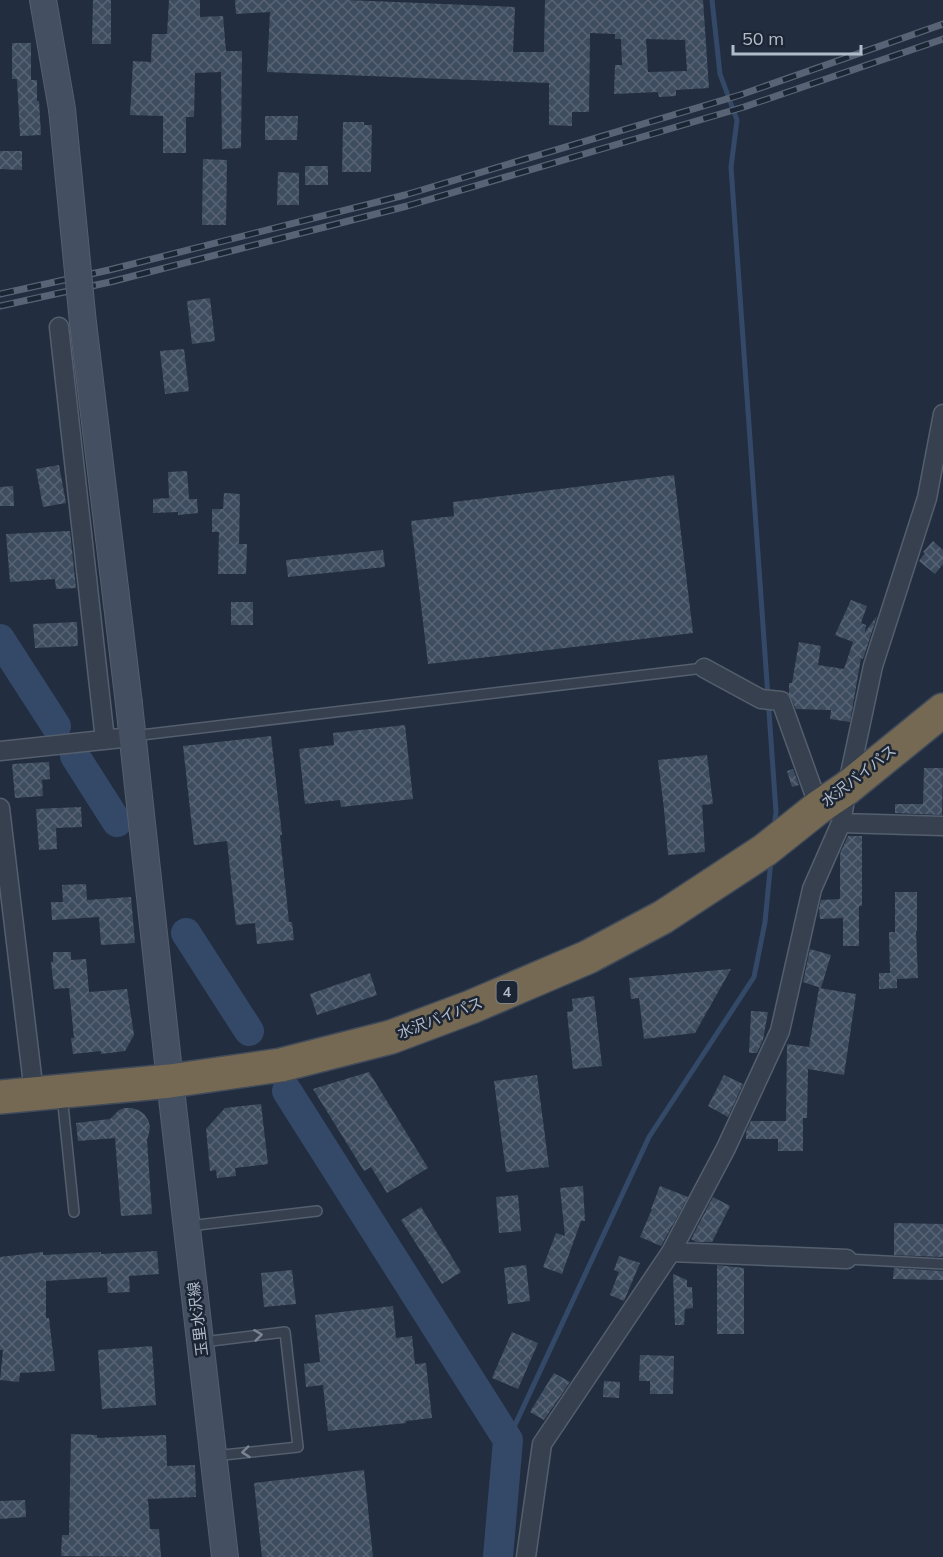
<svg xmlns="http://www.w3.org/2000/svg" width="943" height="1557" font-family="Mulish,'Noto Sans JP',sans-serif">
  <defs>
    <pattern id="building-cross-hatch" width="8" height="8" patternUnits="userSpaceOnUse" patternTransform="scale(1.5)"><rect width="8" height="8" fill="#3e4c5f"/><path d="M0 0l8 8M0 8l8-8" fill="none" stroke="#586475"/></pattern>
  </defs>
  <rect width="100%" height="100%" fill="#222e3f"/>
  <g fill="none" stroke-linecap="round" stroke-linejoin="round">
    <path stroke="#344968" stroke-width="5" d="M712,0L720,74L737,120L731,167L776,812L774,827
      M508,1440L649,1137L754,977L765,922L771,860"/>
    <path stroke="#344968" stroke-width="30" d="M0,639L56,726
      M75,756L117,822
      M186,933L249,1031
      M287,1091L508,1440L498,1557"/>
  </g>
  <path fill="url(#building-cross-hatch)" fill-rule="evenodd" d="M93,0H111V44H92Z
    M169,0H200V17L223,16L226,51H242L241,148L222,149L221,72L195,73L194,117H186V153H163V116L130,115L133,61L151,62L152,34H167Z
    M235,0H347L515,7L513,52H544L545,0H703L709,88L676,90V96L659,97L658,92L614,94L615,65H622L621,39H615V34L590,33L589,112H572V126L549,125V83L267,72L270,12L236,14ZM646,39L685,40L687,71L648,72Z
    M12,43H31V80H37V101H39L41,135L20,136L17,79H12Z
    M265,116H298L297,140H265Z
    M343,122H364V125H372L371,172H342Z
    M0,151H22V170L0,169Z
    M203,159L227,160L226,225H202Z
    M305,166H328V185H305Z
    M278,172L299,173V205H277Z
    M210,298L215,341L192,344L187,301Z
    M184,349L189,391L165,394L160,351Z
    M59,465L66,503L43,507L36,469Z
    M187,471L189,499H197L198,513L178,515V512L153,513V499L169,498L168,472Z
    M674,475L693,633L428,664L411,521L454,516L453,502Z
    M13,486L14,506H0V487Z
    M224,493L240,494L239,544H247L246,574H218L219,532H212V509H223Z
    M70,531L76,588L56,589L55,579L10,582L6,534Z
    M933,541L943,550V564L935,574L919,561L925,553L923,552Z
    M383,550L385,567L288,577L286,560Z
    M851,600L867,606L861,623L866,625L865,632L877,616L863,659L861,658L850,722L830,719L831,710L796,709L789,694V683H792L799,642L821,646L818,665L844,669L853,642L835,635Z
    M231,602H253V625H231Z
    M77,622L78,646L35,648L33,624Z
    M405,725L413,799L341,807L340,800L305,804L299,749L334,745L333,733Z
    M271,736L282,835H280L289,922H292L294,940L257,944L255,923L236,925L227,841L194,845L183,746Z
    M707,755L713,804L702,805L705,852L668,855L664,809L658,760Z
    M49,762L50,779L42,780L43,796L15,798L12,764Z
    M924,768H943L942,815L895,813V804H923Z
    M793,769L799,785L792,787L787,771Z
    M81,807L82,827L56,828L57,849L39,850L36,809Z
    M848,836H862V906H859V946H843V918L820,919L819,908L821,900L840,899V854Z
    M86,884L87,900L131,897L135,943L101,945L99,917L52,920L51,902H63L62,885Z
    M895,892H917V931H916L918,978L897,979V988L879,989V973H890L889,932H895Z
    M810,949L831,955L821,988L803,982Z
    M53,952H71V960L86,959L89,992L127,989L134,1035L125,1051L101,1054V1051L73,1054L71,1038H74L69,988L54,989L51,962H53Z
    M731,969L695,1033L644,1039L639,998L631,999L629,978Z
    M370,973L377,995L317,1015L310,994Z
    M819,988L856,994L844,1075L808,1069L807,1118H803V1151H778V1139H746V1132L751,1121H786L787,1044L809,1047Z
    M594,996L602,1066L573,1069L567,1012L573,1011L572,999Z
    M751,1011L768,1012L763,1040L757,1053H749Z
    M369,1072L428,1168L387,1193L371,1167L364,1171L313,1089Z
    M537,1075L549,1167L506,1172L494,1081Z
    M724,1075L743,1084L728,1117L708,1106Z
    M261,1104L268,1164L235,1168L236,1176L217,1178L216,1170L210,1171L206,1129L225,1108Z
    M125,1108H132L138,1110L144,1114L148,1120L150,1126L149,1133L147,1140L152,1214L121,1216L115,1138L78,1141L76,1123L110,1119L119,1110Z
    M583,1186L585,1221H581L562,1274L543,1267L556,1233L565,1236L560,1188Z
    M660,1186L688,1197L661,1246L640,1237L652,1209H651Z
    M518,1195L521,1231L499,1233L496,1197Z
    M713,1197L730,1206L712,1242H696L691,1239Z
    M421,1207L461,1272L442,1284L401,1220Z
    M894,1223L943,1224V1257L894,1255Z
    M157,1251L159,1274L129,1276L130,1292L108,1293L107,1277L46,1281V1318H49L55,1371L20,1373L19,1382L0,1380L3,1350H0V1257L43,1252V1255L101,1252V1254Z
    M619,1256L640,1263L624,1301L610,1295L619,1272L614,1270Z
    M526,1265L530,1301L508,1304L504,1268Z
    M717,1265L744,1268V1334H717Z
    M894,1268L943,1271V1280L893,1279Z
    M292,1270L296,1304L264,1307L261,1273Z
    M673,1274L687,1280V1287H692L693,1308L685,1309L684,1325H675Z
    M393,1306L396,1338L412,1336L415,1364L426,1363L432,1418L406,1421V1423L328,1431L323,1385L306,1387L304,1364L320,1362L315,1315Z
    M512,1332L538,1343L518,1389L492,1378Z
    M152,1346L156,1405L102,1409L98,1350Z
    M640,1355L674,1356L673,1394H650V1381H639Z
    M554,1373L570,1382L544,1420L530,1412Z
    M604,1381L620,1382L619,1398L603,1397Z
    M71,1434L97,1435V1438L166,1435L167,1466L195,1465L196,1497L148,1499L150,1529H159L161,1557L61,1556L62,1535H69Z
    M364,1470L373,1557H262L254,1483Z
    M25,1500L26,1517L0,1519V1501Z"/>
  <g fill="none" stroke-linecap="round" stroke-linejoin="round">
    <g stroke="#545e6d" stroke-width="12">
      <path id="lane" d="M133,736L704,668
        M62,1095L74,1212
        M189,1226L317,1211
        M847,1259L943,1264
        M203,1342L285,1332L298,1447L214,1456"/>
    </g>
    <g stroke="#545e6d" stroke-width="21">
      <path id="street" d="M59,327L105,740
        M704,668L761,699L781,701L819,807
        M0,751L131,737
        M0,808L34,1093
        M841,823L943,826
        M671,1252L847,1259
        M526,1557L542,1444L671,1252L726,1148L780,1031L812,889L841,823L847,788L873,666L927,498L943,414"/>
    </g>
    <g stroke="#545e6d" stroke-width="28">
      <path id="secondary" d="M43,0L62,109
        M129,704L170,1081L225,1557"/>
    </g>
    <g stroke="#414b5a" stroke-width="36">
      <path id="highway" d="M0,1097L170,1081L281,1065L391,1037L471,1007L588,957L663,917L765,850L819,807L847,788L943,710"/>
    </g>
    <use href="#lane" stroke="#36404f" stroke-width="9"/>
    <use href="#street" stroke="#36404f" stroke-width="18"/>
    <use href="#secondary" stroke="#444f62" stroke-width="26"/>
    <use href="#highway" stroke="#766953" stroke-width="33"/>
    <g stroke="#586476" stroke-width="7">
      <path id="rail" d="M0,294L109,270L405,195L740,95L943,24
        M0,306L110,282L407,206L744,107L943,39"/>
    </g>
    <use href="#rail" stroke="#1b2534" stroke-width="4.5" stroke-dasharray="14" stroke-linecap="butt"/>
    <g stroke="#545e6d" stroke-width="28" stroke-linecap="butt">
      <path id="secondary-bridge" d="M62,109L83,323L129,704"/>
    </g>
    <use href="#secondary-bridge" stroke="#444f62" stroke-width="26"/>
  </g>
  <defs><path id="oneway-chevron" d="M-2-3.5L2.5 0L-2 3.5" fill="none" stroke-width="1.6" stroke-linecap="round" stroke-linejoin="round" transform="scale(1.5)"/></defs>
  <g stroke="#7a8493">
    <use href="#oneway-chevron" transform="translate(258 1335) rotate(-7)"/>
    <use href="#oneway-chevron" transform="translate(246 1452) rotate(174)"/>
  </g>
  <g text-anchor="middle" stroke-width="5" stroke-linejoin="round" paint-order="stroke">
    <rect fill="#1b2534" stroke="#858e9d" stroke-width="1.5" x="496.5" y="981" width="21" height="22" rx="4.5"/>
    <g font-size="14" font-weight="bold" fill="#b2bbca">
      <text x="507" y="997">4</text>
    </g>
    <g font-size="15" fill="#b2bbca" stroke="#1b2534">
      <text transform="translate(859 776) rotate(-38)" y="5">水沢バイパス</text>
      <text transform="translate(440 1018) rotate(-21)" y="5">水沢バイパス</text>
      <text transform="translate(198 1319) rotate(-97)" y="5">玉里水沢線</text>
    </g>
  </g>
  <path d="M733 45v9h128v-9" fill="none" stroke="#b2bbca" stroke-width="3"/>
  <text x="742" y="45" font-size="18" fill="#b2bbca" stroke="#1b2534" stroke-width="4.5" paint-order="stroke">50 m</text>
</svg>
